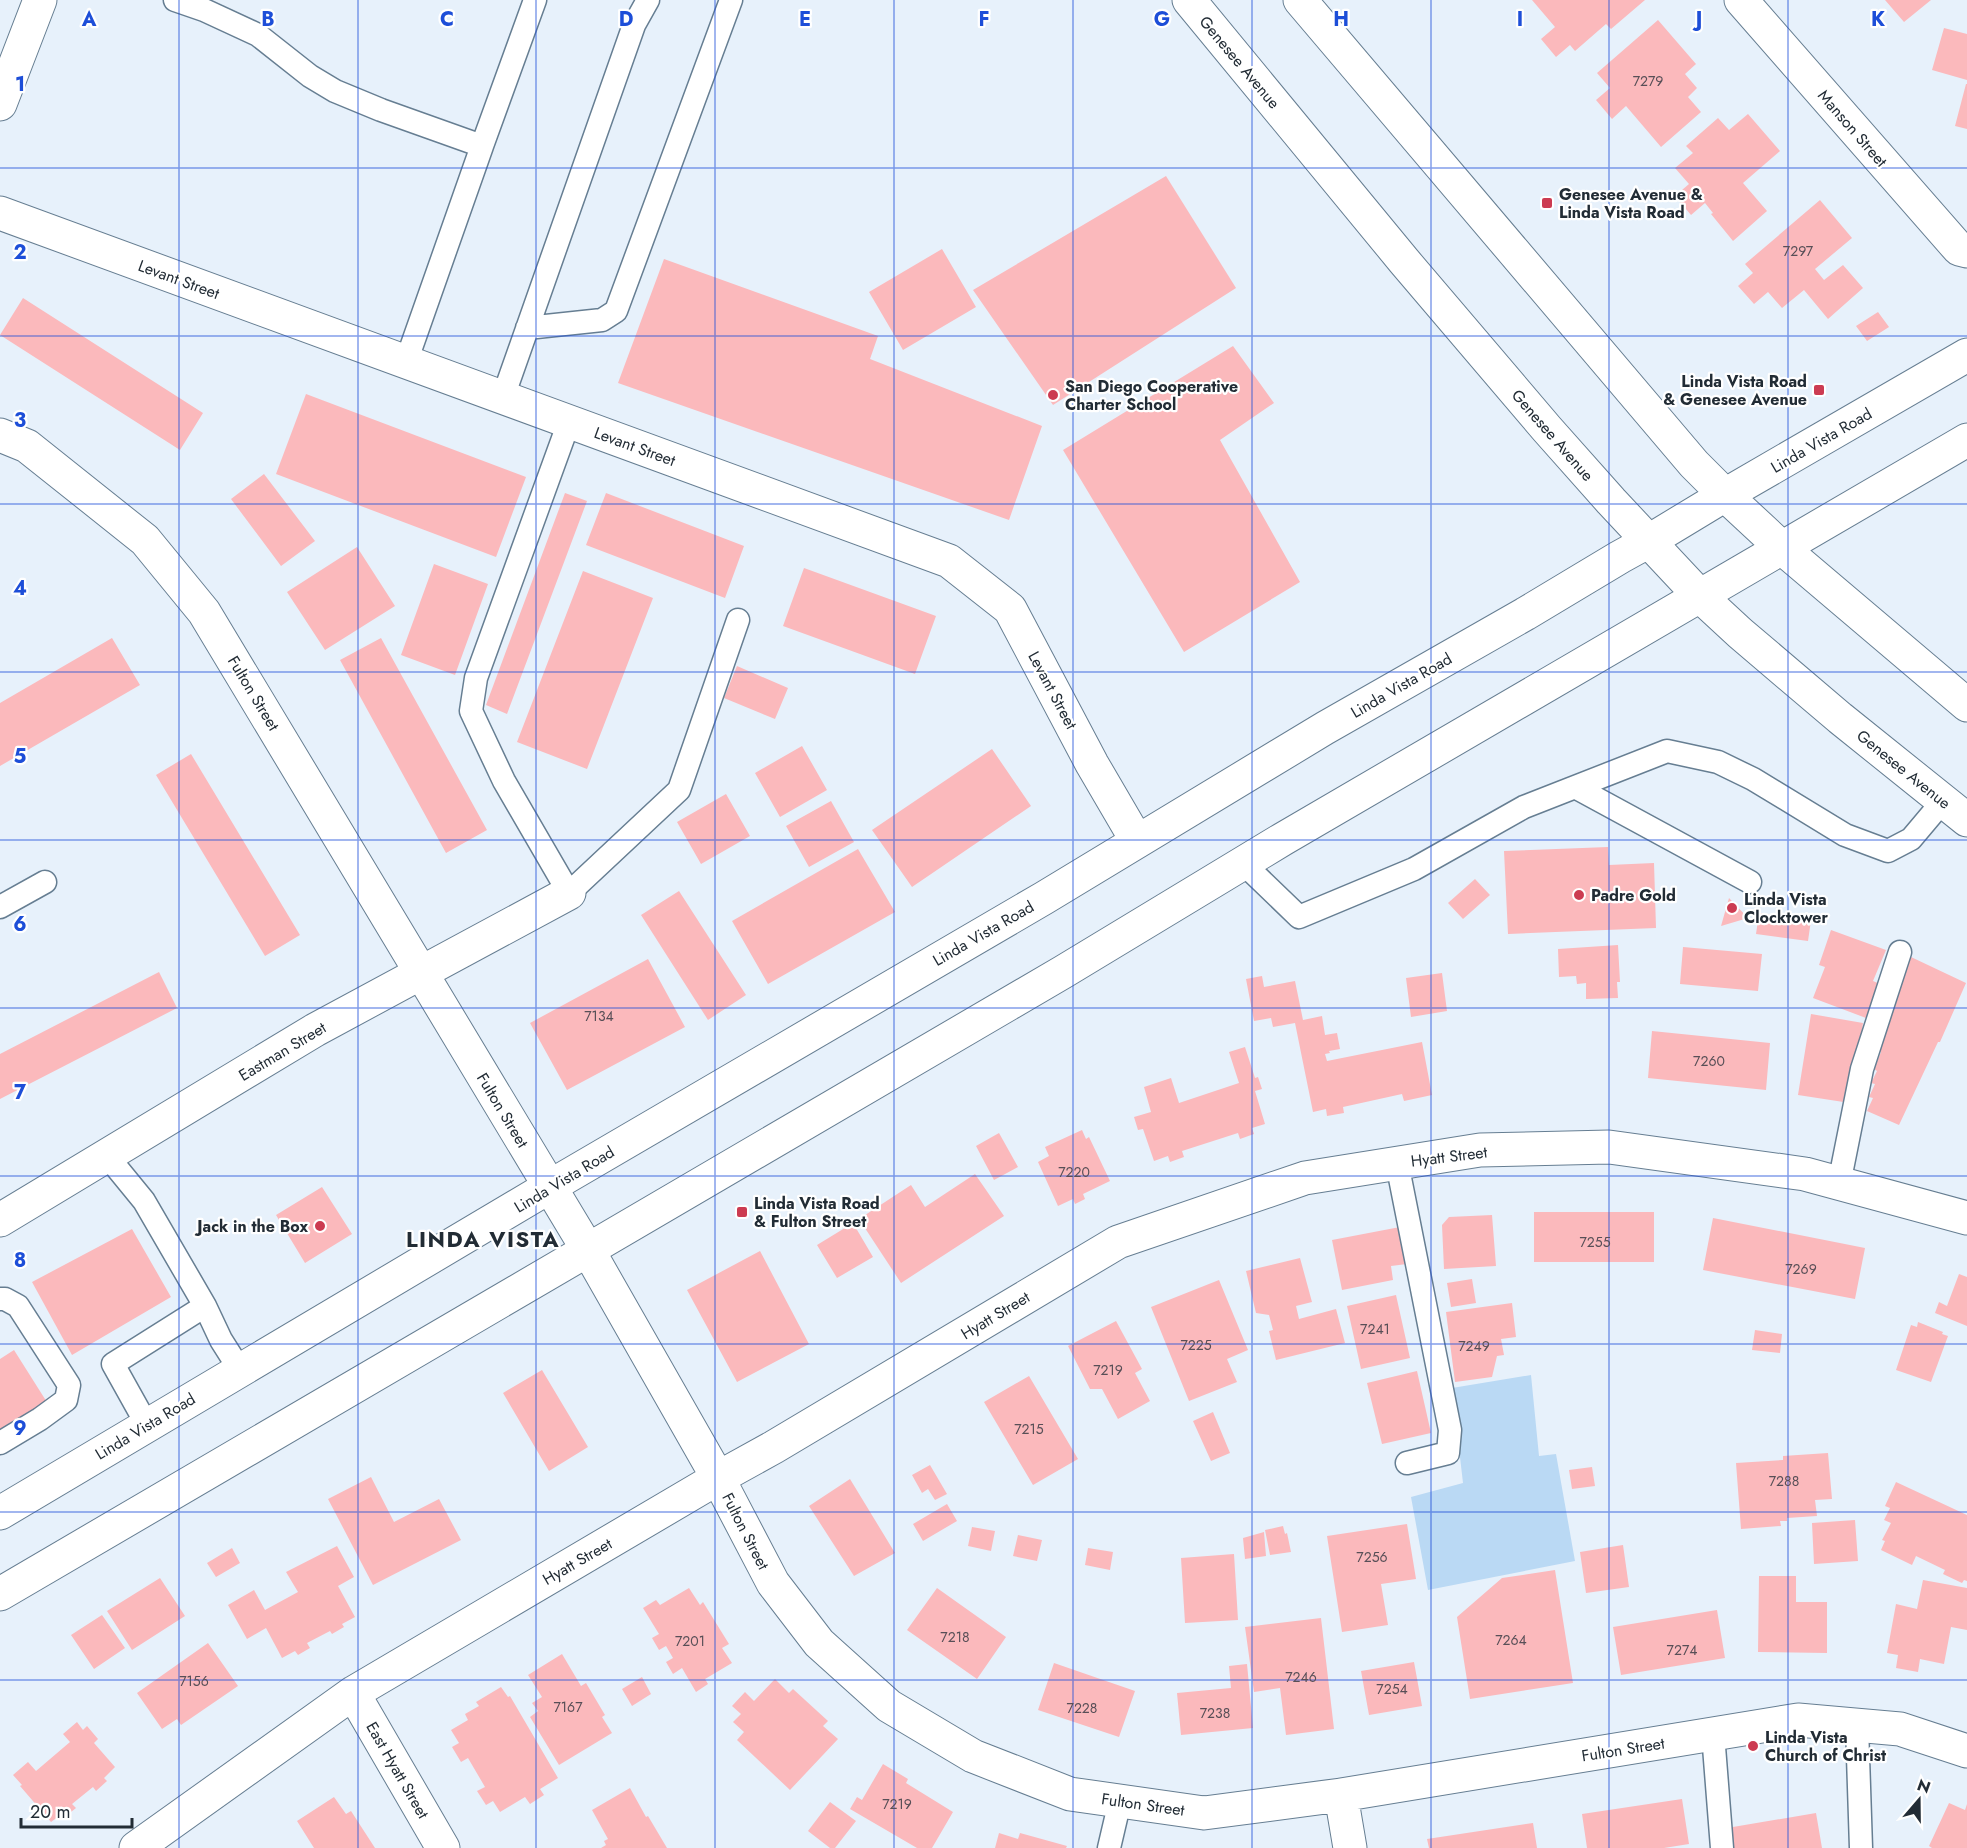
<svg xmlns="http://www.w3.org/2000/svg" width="1967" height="1848" font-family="Jost,sans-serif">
  <rect width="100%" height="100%" fill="#e7f1fb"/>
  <path fill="#bad9f4" d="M1531,1375L1539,1456L1556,1454L1575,1561L1428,1590L1411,1497L1463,1483L1452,1388Z"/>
  <path fill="#fbb9bc" d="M1532,0H1645L1611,29L1606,24L1575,51L1570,45L1556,57L1541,39L1555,27Z
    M1885,0H1931L1904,22Z
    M1658,20L1696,64L1685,74L1697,88L1688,97L1701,112L1661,147L1626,106L1612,119L1596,100L1610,88L1597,73Z
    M1944,28L1967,34V80L1932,70Z
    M1966,84H1967V129L1955,126Z
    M1748,114L1780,151L1743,183L1767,211L1733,241L1711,214L1713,213L1705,203L1691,215L1675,196L1689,184L1675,168L1693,153L1686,146L1718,118L1729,130Z
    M1166,176L1236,288L1053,405L973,290Z
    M1820,200L1852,238L1815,269L1824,280L1843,265L1863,288L1828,319L1804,290L1782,308L1768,292L1754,304L1738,286L1753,273L1745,264Z
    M942,249L976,307L903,350L869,292Z
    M664,259L878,336L870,359L1042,426L1009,520L618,383Z
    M23,298L203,413L180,450L0,335Z
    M1878,312L1889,327L1867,341L1856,326Z
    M1233,346L1274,403L1220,440L1300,582L1184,652L1063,450Z
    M306,394L526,477L496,557L276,474Z
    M264,474L315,541L281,566L231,499Z
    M565,493L587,501L507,714L486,705Z
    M606,493L744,546L725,598L586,545Z
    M357,547L395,606L325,650L287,592Z
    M434,564L488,584L455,675L401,655Z
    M804,568L936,616L915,674L783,626Z
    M583,571L653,598L587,769L517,742Z
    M112,638L140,685L0,766V703Z
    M381,638L487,830L446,853L340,660Z
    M737,666L788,688L775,719L724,698Z
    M802,746L827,790L780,817L755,773Z
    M992,749L1031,806L912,887L872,830Z
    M191,754L300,935L265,956L156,775Z
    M726,794L750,836L701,864L677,822Z
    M831,801L854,842L809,867L786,826Z
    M1608,847L1609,865L1654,863L1656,928L1508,934L1504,851Z
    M858,849L895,912L768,984L732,921Z
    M1475,879L1490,895L1463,919L1448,903Z
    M679,891L746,995L708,1020L641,915Z
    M1729,898L1748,918L1721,926Z
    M1759,913L1811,920L1808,941L1756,934Z
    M1831,930L1886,950L1873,981L1880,984L1866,1018L1813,998L1825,967L1819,965Z
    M1618,945L1620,982H1617L1618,998L1586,999V983L1577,984L1576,976L1559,977L1558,949Z
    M1683,947L1762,954L1758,991L1680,984Z
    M1911,957L1966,983L1940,1042H1938L1899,1125L1867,1111L1873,1098L1869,1097L1875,1084L1871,1083L1877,1071L1874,1069L1881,1052L1870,1047Z
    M648,959L685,1027L567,1090L530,1023Z
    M159,972L177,1008L0,1099V1054Z
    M1442,973L1447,1011L1411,1017L1406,978Z
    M1262,976L1264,987L1295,981L1303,1020L1322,1016L1325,1035L1337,1033L1340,1049L1329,1051L1330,1053L1325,1054L1327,1061L1422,1042L1432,1095L1404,1101L1402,1094L1343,1107L1344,1113L1327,1116L1326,1109L1313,1112L1295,1023L1273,1027L1271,1018L1254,1021L1246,979Z
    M1811,1014L1863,1023L1850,1103L1798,1095Z
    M1652,1031L1770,1043L1766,1090L1648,1078Z
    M1245,1047L1255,1078L1258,1077L1262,1089L1255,1091L1265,1124L1252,1128L1254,1134L1240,1139L1238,1133L1182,1151L1184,1157L1170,1162L1168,1156L1154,1161L1143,1129L1138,1130L1134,1117L1151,1112L1144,1087L1171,1078L1179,1103L1239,1083L1229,1052Z
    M1082,1130L1086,1139L1089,1137L1110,1181L1083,1194L1085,1199L1075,1204L1073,1199L1058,1206L1038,1162L1049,1156L1045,1147Z
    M999,1133L1018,1167L994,1180L976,1146Z
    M975,1174L1004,1216L901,1283L859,1219L911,1185L925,1207Z
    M322,1187L352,1234L305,1263L276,1215Z
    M1534,1212H1654V1262H1534Z
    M1492,1215L1496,1266L1444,1269L1442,1225L1449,1217Z
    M1713,1218L1865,1248L1855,1299L1703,1270Z
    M853,1223L873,1257L837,1278L817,1245Z
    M1400,1227L1407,1264L1391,1266L1393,1280L1342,1290L1332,1240Z
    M132,1229L171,1297L72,1355L32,1282Z
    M760,1251L809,1344L737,1382L687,1290Z
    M1300,1258L1312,1302L1296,1306L1299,1319L1336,1309L1345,1343L1276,1360L1269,1331L1273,1330L1269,1315L1256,1313L1246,1271Z
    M1959,1274L1967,1277V1326L1935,1313L1939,1302L1947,1306Z
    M1472,1279L1476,1303L1451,1307L1447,1283Z
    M1219,1280L1248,1350L1227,1359L1237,1382L1189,1401L1151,1307Z
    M1396,1295L1410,1358L1361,1369L1347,1306Z
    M1512,1303L1516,1337L1501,1339L1504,1355L1497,1356L1492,1377L1455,1382L1446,1312Z
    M1116,1321L1142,1369L1135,1373L1150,1401L1118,1419L1102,1389H1090L1068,1346Z
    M1918,1322L1943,1332L1942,1334L1948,1336L1931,1382L1896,1370L1911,1325L1917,1327Z
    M1755,1330L1782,1334L1780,1353L1752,1350Z
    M14,1350L50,1407L0,1437V1359Z
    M542,1370L588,1447L549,1471L503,1393Z
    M1417,1371L1431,1433L1382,1444L1367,1383Z
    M1029,1376L1078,1459L1033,1485L984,1402Z
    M1213,1412L1230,1453L1211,1461L1193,1421Z
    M1828,1453L1832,1499L1815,1500L1817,1516L1787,1518V1521H1780L1781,1526L1741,1529L1736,1463L1783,1460V1456Z
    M930,1465L947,1494L935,1500L928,1489L922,1493L912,1475Z
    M1592,1467L1595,1486L1572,1489L1569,1470Z
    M371,1477L394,1522L439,1499L461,1540L373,1585L328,1499Z
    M850,1479L895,1553L854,1576L809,1506Z
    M1896,1482L1967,1515V1581L1964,1580L1962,1583L1943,1574L1945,1570L1916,1556L1912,1565L1881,1550L1885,1541L1882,1540L1891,1523L1884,1520L1890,1508L1885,1506Z
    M947,1504L957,1521L923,1541L913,1524Z
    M1855,1520L1858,1561L1814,1564L1812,1523Z
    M1407,1524L1416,1579L1381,1584L1388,1625L1342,1632L1327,1536Z
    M1283,1526L1285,1534L1287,1533L1291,1552L1270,1555L1265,1530Z
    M972,1527L995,1531L991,1551L968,1546Z
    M1264,1532L1266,1556L1245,1559L1243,1538Z
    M1018,1535L1042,1540L1037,1561L1013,1556Z
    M1623,1545L1629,1587L1586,1593L1580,1552Z
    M337,1546L354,1577L338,1586L355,1617L342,1624L344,1627L332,1634L330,1631L307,1643L310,1648L298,1655L295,1651L282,1658L266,1628L247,1639L228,1605L254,1590L265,1610L298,1592L286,1572Z
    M232,1548L240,1563L216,1577L207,1563Z
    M1088,1548L1113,1552L1110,1570L1085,1565Z
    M1234,1554L1238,1620L1185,1623L1181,1558Z
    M1555,1570L1573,1683L1470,1699L1457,1617L1502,1578Z
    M1759,1576H1796V1602H1827V1653L1758,1652Z
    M160,1578L185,1616L132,1650L107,1611Z
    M1923,1580L1967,1588V1630L1951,1627L1944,1664L1920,1659L1918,1672L1896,1668L1898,1655L1887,1653L1896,1604L1917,1609Z
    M689,1588L700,1605L703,1602L729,1644L722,1648L732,1663L705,1679L708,1684L696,1692L682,1668L673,1674L666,1662L673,1658L666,1646L659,1650L652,1638L659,1634L643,1608L656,1600L660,1605Z
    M937,1588L1006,1637L977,1679L907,1630Z
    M1717,1610L1725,1658L1621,1675L1613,1627Z
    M102,1615L125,1648L94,1669L71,1635Z
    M1321,1618L1334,1729L1286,1735L1280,1688L1254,1692L1245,1627Z
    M208,1643L238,1686L181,1725L177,1719L162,1729L137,1693Z
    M562,1654L581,1686L586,1683L605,1715L602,1717L612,1733L559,1765L530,1717L538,1711L532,1703L542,1697L528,1675Z
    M1414,1662L1422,1706L1369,1715L1361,1671Z
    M1054,1663L1135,1691L1119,1737L1038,1710Z
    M1247,1664L1253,1728L1181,1735L1177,1693L1231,1688L1229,1666Z
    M642,1677L651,1694L632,1706L622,1689Z
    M775,1679L789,1693L793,1689L828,1721L823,1726L838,1739L790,1790L737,1740L744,1732L733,1722L741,1714L732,1706L745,1692L754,1701Z
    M501,1687L508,1697L510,1696L558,1778L540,1789L544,1795L530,1804L525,1797L500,1812L493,1801L486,1805L477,1791L485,1787L468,1758L461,1762L452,1747L459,1743L451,1730L468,1720L465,1714L479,1706L476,1702Z
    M77,1722L83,1730L87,1726L98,1739L94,1743L115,1767L104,1778L107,1781L96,1791L93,1787L72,1804L76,1808L66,1816L63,1813L51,1822L20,1786L22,1785L13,1775L28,1762L36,1771L70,1742L63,1734Z
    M883,1764L908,1779L906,1783L953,1812L932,1848H917L850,1809L857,1797L862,1800Z
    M630,1788L646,1817L648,1816L667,1848H601L606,1845L604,1841L608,1839L592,1810Z
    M334,1797L346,1814L351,1811L375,1848H314L297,1821Z
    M1682,1799L1689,1844L1664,1848H1587L1582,1814Z
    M830,1802L856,1821L835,1848H830L808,1831Z
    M1949,1803L1965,1810L1967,1804V1848H1932L1929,1846Z
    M1816,1813L1822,1848H1730L1727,1828Z
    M1533,1823L1537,1848H1429L1427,1839Z
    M999,1833L1018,1839L1020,1833L1067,1846L1066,1848H995Z"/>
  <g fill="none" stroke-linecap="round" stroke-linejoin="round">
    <g stroke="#667e92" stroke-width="25">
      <path id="service" d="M175,0L204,10L258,35L310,76L335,91L381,110L482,146L535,0
        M527,328L602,320L616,311L731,0
        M406,362L482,146
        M503,397L634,25L648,0
        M569,422L476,678L471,711L504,781L569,893L679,790L738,620
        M1575,787L1750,882
        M1243,863L1299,917L1414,869L1524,807L1667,751L1718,762L1753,779L1845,835L1888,851L1911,839L1943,801
        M0,907L45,882
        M108,1157L144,1201L205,1306
        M1397,1163L1450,1430L1448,1453L1407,1463
        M1839,1184L1862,1069L1900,952
        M0,1299H5L18,1306L69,1385L66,1400L40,1419L0,1443
        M147,1425L113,1364L205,1306L221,1340L240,1370
        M1857,1726L1861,1848
        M1713,1734L1722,1848
        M1109,1848L1120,1801"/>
    </g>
    <g stroke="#667e92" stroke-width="35">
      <path id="minor" d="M1741,0L1959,249L1967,251
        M0,104L40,0
        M0,213L949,561L1010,609L1092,764L1137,841
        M0,435L27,446L145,540L204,612L588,1250L718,1478L773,1583L819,1643L889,1706L973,1756L1070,1794L1204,1813L1341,1795L1798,1720L1900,1729L1967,1751
        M0,1220L315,1030L569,893
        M353,1693L443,1848
        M1341,1795L1350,1848
        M136,1848L353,1693L718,1478L774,1447L1118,1242L1305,1178L1480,1150L1609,1147L1805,1174L1967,1218"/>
    </g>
    <g stroke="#667e92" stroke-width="35">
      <path id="primary" d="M1189,0L1404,261L1547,429L1611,501L1700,596L1740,633L1840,718L1967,820
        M1300,0L1694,464L1725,495L1782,548L1967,705
        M0,1513L549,1187L1044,898L1325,728L1525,614L1620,557L1649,541L1725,495L1967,355
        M0,1594L1063,972L1283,839L1967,440"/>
    </g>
    <use href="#service" stroke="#fff" stroke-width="22"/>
    <use href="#minor" stroke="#fff" stroke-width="33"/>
    <use href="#primary" stroke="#fff" stroke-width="33"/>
  </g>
  <path fill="none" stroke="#1d4ed8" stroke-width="1.5" stroke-opacity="0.55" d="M179,0V1848M358,0V1848M536,0V1848M715,0V1848M894,0V1848M1073,0V1848M1252,0V1848M1431,0V1848M1609,0V1848M1788,0V1848M0,168H1967M0,336H1967M0,504H1967M0,672H1967M0,840H1967M0,1008H1967M0,1176H1967M0,1344H1967M0,1512H1967M0,1680H1967"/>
  <g fill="#cc3b51" stroke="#fff" stroke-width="2">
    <rect x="1541" y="197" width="12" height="12" rx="3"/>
    <rect x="1813" y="384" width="12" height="12" rx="3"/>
    <circle cx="1053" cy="395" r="6"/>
    <circle cx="1579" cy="895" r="6"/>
    <circle cx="1732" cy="908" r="6"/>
    <rect x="736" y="1206" width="12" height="12" rx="3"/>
    <circle cx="320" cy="1226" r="6"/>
    <circle cx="1753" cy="1746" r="6"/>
  </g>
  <g text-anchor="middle" stroke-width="4.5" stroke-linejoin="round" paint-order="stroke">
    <g font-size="14" fill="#584f57">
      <text x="1648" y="86">7279</text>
      <text x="1798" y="256">7297</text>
      <text x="599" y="1021">7134</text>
      <text x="1709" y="1066">7260</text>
      <text x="1074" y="1177">7220</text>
      <text x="1595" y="1247">7255</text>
      <text x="1801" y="1274">7269</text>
      <text x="1375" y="1334">7241</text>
      <text x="1196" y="1350">7225</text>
      <text x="1474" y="1351">7249</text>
      <text x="1108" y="1375">7219</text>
      <text x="1029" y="1434">7215</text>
      <text x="1784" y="1486">7288</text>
      <text x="1372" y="1562">7256</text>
      <text x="955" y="1642">7218</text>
      <text x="1511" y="1645">7264</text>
      <text x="690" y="1646">7201</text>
      <text x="1682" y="1655">7274</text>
      <text x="1301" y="1682">7246</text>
      <text x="194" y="1686">7156</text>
      <text x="1392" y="1694">7254</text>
      <text x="568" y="1712">7167</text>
      <text x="1082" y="1713">7228</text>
      <text x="1215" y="1718">7238</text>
      <text x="897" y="1809">7219</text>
    </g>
    <g font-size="16" fill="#222c35" stroke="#fff">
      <text transform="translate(1240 62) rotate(50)" y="6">Genesee Avenue</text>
      <text transform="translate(1853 128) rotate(49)" y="6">Manson Street</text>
      <text transform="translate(179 279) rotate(20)" y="6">Levant Street</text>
      <text transform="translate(1553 435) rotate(49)" y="6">Genesee Avenue</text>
      <text transform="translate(1821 440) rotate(-30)" y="6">Linda Vista Road</text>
      <text transform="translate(635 446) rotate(20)" y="6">Levant Street</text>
      <text transform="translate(1401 685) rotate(-30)" y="6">Linda Vista Road</text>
      <text transform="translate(1053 690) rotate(62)" y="6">Levant Street</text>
      <text transform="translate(254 693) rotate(59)" y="6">Fulton Street</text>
      <text transform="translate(1904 769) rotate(39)" y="6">Genesee Avenue</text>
      <text transform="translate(983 933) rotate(-30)" y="6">Linda Vista Road</text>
      <text transform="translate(282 1051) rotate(-31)" y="6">Eastman Street</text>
      <text transform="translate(503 1110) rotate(59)" y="6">Fulton Street</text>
      <text transform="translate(1449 1156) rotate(-7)" y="6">Hyatt Street</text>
      <text transform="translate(564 1179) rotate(-31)" y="6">Linda Vista Road</text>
      <text transform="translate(995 1315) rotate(-31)" y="6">Hyatt Street</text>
      <text transform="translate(145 1426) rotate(-31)" y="6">Linda Vista Road</text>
      <text transform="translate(746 1531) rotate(63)" y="6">Fulton Street</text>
      <text transform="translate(577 1561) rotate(-30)" y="6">Hyatt Street</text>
      <text transform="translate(1623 1749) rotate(-9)" y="6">Fulton Street</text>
      <text transform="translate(398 1770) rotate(60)" y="6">East Hyatt Street</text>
      <text transform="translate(1143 1804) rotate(8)" y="6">Fulton Street</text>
    </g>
    <g font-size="16" font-weight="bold" fill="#222c35" stroke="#fff" text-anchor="start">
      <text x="1559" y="200">Genesee Avenue &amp;<tspan x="1559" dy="18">Linda Vista Road</tspan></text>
      <text x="1807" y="387" text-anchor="end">Linda Vista Road<tspan x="1807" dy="18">&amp; Genesee Avenue</tspan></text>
      <text x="1065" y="392">San Diego Cooperative<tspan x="1065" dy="18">Charter School</tspan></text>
      <text x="1591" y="901">Padre Gold</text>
      <text x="1744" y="905">Linda Vista<tspan x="1744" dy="18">Clocktower</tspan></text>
      <text x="754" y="1209">Linda Vista Road<tspan x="754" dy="18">&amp; Fulton Street</tspan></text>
      <text x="308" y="1232" text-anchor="end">Jack in the Box</text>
      <text x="1765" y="1743">Linda Vista<tspan x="1765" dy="18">Church of Christ</tspan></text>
    </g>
    <g font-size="22" font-weight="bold" letter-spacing="1.5" fill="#222c35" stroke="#fff">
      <text x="483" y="1247">LINDA VISTA</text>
    </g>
  </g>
  <g font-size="20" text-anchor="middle" font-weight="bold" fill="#1d4ed8" stroke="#fff" stroke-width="4.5" stroke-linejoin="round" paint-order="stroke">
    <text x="89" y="26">A</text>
    <text x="268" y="26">B</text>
    <text x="447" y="26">C</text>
    <text x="626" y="26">D</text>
    <text x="805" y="26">E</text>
    <text x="984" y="26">F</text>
    <text x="1162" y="26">G</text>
    <text x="1341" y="26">H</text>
    <text x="1520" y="26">I</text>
    <text x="1699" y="26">J</text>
    <text x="1878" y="26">K</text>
    <text x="20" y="91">1</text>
    <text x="20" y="259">2</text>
    <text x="20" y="427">3</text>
    <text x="20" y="595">4</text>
    <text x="20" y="763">5</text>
    <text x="20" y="931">6</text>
    <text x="20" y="1099">7</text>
    <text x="20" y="1267">8</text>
    <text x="20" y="1435">9</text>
  </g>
  <g transform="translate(1919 1800) rotate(20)" stroke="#ffffff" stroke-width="4.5" paint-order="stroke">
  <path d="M0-4.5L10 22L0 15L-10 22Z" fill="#222c35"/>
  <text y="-9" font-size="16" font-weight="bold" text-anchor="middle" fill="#222c35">N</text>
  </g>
  <path d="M21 1818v9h111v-9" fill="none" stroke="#222c35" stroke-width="3"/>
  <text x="30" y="1818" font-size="18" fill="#222c35" stroke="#ffffff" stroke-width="4.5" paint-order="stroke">20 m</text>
</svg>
